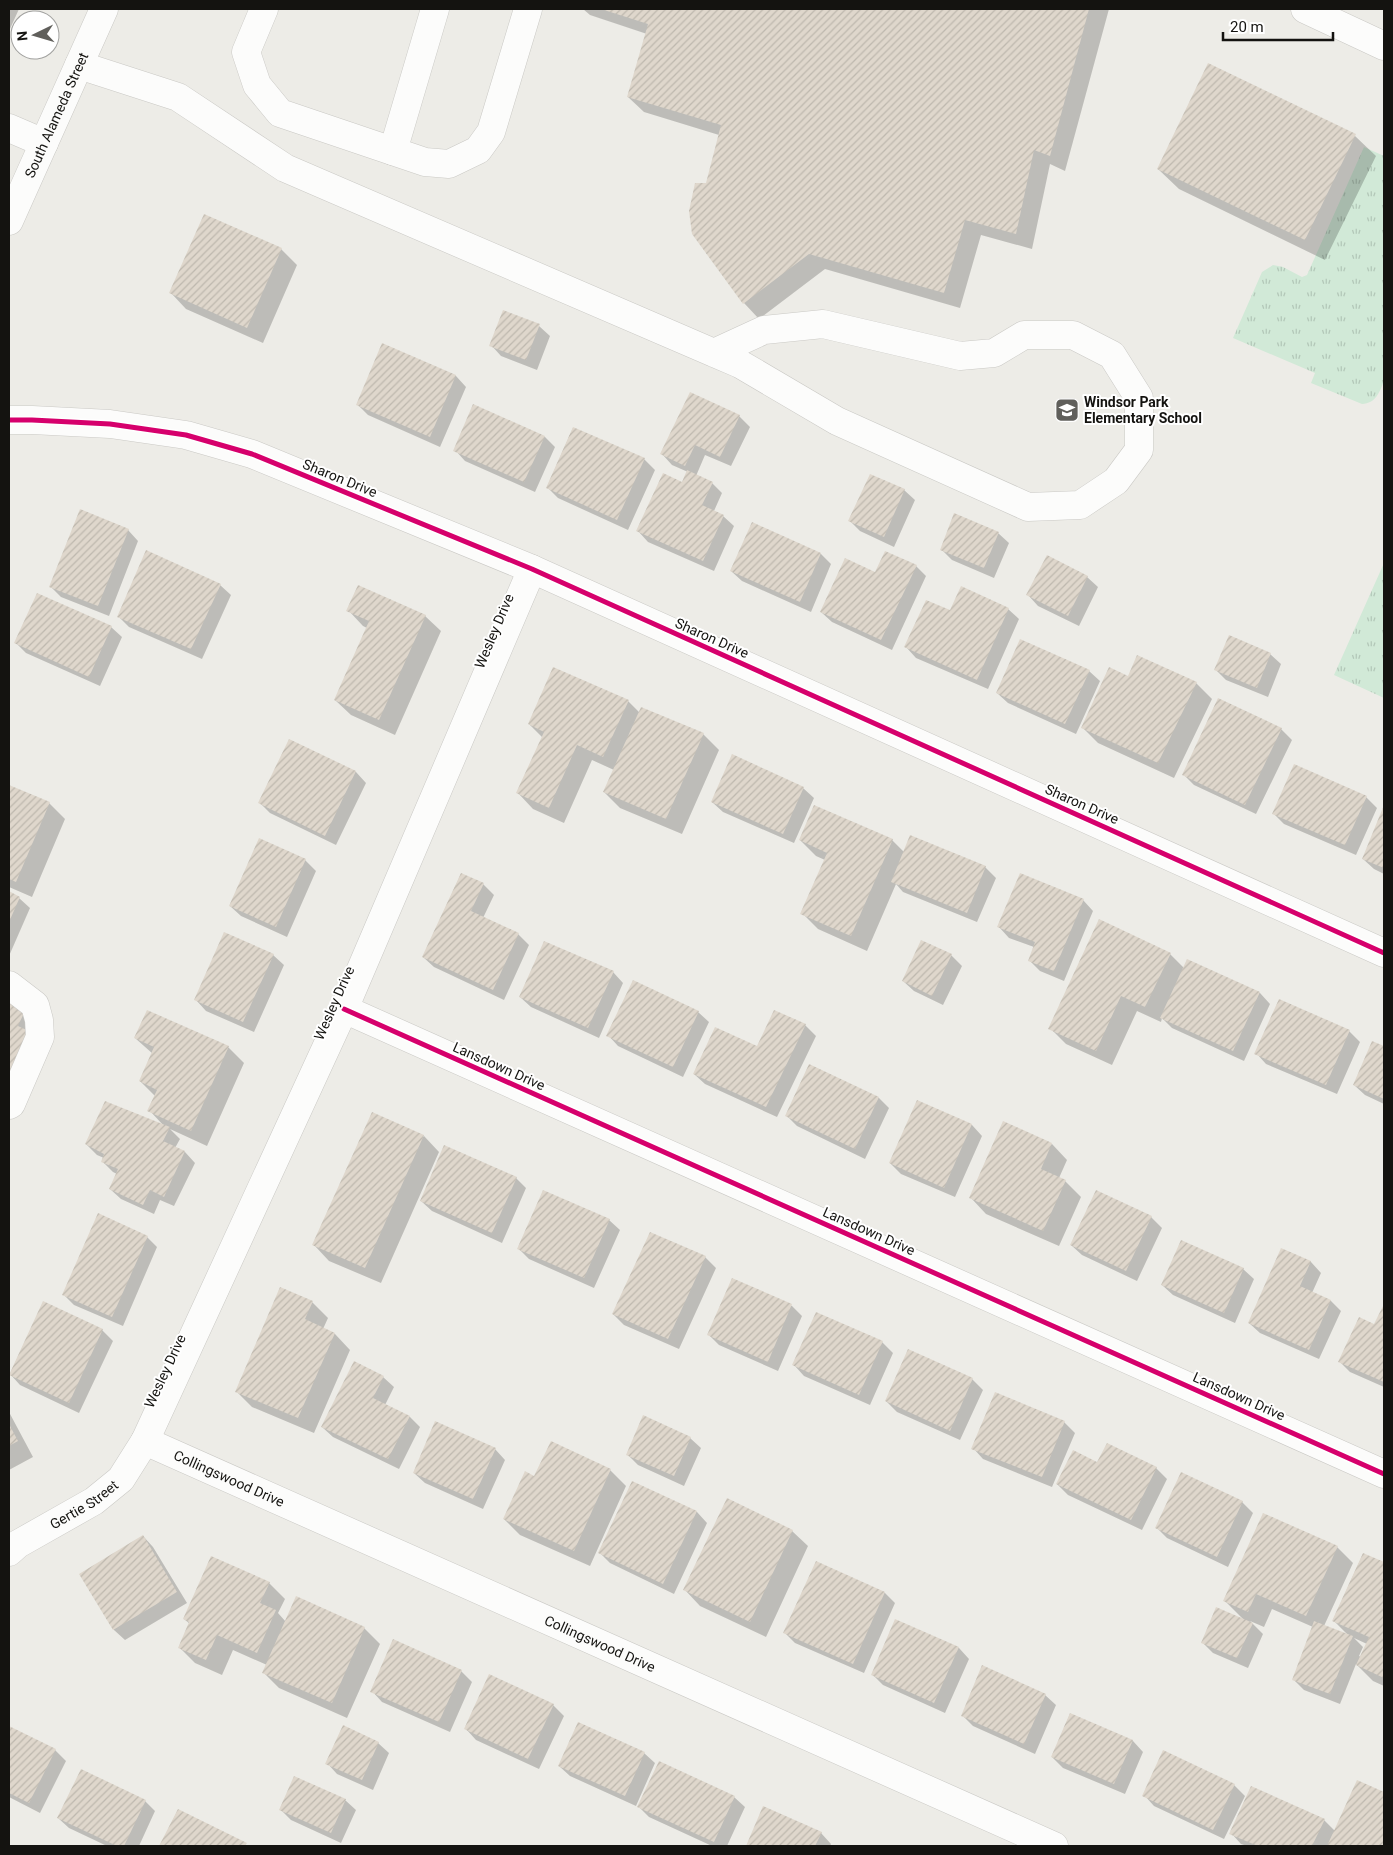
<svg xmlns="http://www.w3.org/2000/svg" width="1393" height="1855" font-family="Roboto,sans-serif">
  <defs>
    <pattern id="park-tufts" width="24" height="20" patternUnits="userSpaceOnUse" patternTransform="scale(1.25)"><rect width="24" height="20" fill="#d1e9d7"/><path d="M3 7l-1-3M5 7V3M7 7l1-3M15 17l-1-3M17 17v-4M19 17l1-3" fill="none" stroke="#b3c7b8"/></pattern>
    <pattern id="building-hatch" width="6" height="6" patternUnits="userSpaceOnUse" patternTransform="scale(1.25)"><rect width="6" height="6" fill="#dfd7cc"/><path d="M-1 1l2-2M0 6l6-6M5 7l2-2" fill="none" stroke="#beb8ae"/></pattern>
  </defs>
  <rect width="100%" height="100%" fill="#edece7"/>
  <path fill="url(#park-tufts)" d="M1364,147L1384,156V381C1379,393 1376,403 1362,404L1311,383L1315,373L1233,338L1262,272L1273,265L1283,267L1302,277L1307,275Z
    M1384,563V698L1334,675Z"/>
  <path fill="#0003" fill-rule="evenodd" d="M9,9H19L9,31Z
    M583,9H1109L1065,171L1050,164L1032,249L981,235L960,308L825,269L759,319L744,303L707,184L719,135L644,112L628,97L647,34L590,15Z
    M1355,136L1376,156L1325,260L1179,189L1158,169Z
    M281,249L297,265L263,343L186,309L171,293Z
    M539,326L550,336L537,370L501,356L491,345Z
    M383,345L456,376L466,387L440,447L368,415L357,404Z
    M739,416L750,427L731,466L705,455L696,476L712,483L722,493L714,511L723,516L734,526L714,571L648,542L638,531L683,483L688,472L672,465L662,454Z
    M573,428L644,459L655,470L628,530L558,498L547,487Z
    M545,437L555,447L535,492L465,461L455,450Z
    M904,490L915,500L894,547L860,531L850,521Z
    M752,524L821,554L831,564L811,612L742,581L731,571Z
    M128,530L138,541L109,616L61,597L51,587Z
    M998,533L1009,543L994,578L952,560L941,549Z
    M916,566L926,576L892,650L832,622L821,612L875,574Z
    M1087,577L1098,587L1079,626L1038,606L1028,595Z
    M220,585L231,595L202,659L129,627L118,616Z
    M1008,609L1019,619L988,689L916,658L906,647L951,612Z
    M348,610L425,616L441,631L395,735L351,715L335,700L367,628L363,626Z
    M111,627L122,637L100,686L26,653L16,643Z
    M1270,654L1281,664L1268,697L1226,680L1216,670Z
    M1089,671L1100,681L1076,734L1008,703L997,693Z
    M1129,677L1196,683L1212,699L1174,778L1098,743L1082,727Z
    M628,701L639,712L703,734L719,750L682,834L620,808L604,792L614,770L592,760L564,823L533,809L518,793L543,738L529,724Z
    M1281,729L1292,740L1256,814L1194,785L1184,775Z
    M290,740L356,772L366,783L336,845L270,813L260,803Z
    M9,787L49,803L65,819L32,897L9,887Z
    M803,788L814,798L794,843L723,812L712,802Z
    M1366,797L1377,808L1356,855L1284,824L1274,814Z
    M1384,808V874L1374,869L1363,859Z
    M800,840H892L905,853L985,867L996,878L977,922L903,892L896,884L867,951L818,929L802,913L825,860L816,856Z
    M305,860L316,871L287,937L241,916L230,906Z
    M461,874L483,884L494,895L483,918L518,934L529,945L504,1000L434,967L423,957Z
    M9,893L19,898L30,908L9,956Z
    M1083,900L1093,911L1064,981L1040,971L1029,960L1034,947L1009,938L999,927Z
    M1170,954L1184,968L1187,960L1260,993L1270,1004L1244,1061L1172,1028L1162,1018L1161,1022L1137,1011L1112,1065L1066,1044L1050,1028Z
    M273,955L284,965L254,1032L206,1011L196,1000Z
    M951,955L962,966L943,1005L914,991L903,981Z
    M613,972L623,983L599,1038L531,1007L520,997Z
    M9,995L44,1019L9,1099Z
    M698,1012L709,1022L683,1077L618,1046L608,1035Z
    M805,1025L816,1036L777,1117L705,1084L694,1074L758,1048Z
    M1349,1031L1360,1042L1337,1094L1266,1064L1256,1053Z
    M135,1038L228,1047L244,1063L207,1146L170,1129L180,1139L175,1148L185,1152L195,1163L174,1206L160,1200L154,1214L121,1199L110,1189L117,1174L113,1172L102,1161L104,1158L97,1155L86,1144L164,1126L149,1110L155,1096L140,1081L153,1054Z
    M1373,1043L1384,1048V1104L1365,1095L1354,1085Z
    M810,1065L879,1098L889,1108L865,1159L797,1126L787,1116Z
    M918,1102L972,1125L982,1136L955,1197L901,1174L890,1163Z
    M424,1136L439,1152L381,1283L329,1261L314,1245Z
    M1052,1144L1067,1160L1059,1178L1065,1181L1081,1197L1059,1246L986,1214L971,1198Z
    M516,1178L526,1188L502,1243L432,1211L421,1201Z
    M1097,1192L1151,1217L1162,1228L1137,1281L1082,1255L1071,1245Z
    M609,1220L620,1230L594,1288L529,1259L519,1249Z
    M147,1237L157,1247L123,1326L74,1305L64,1295Z
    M1282,1249L1311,1262L1321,1273L1312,1293L1331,1301L1341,1311L1319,1359L1260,1333L1249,1323Z
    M705,1257L716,1268L679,1349L624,1325L613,1314Z
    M1243,1269L1254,1279L1235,1323L1173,1295L1162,1285Z
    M733,1279L792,1306L802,1316L778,1371L719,1345L709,1335Z
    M312,1302L328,1318L323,1329L335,1334L350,1350L314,1433L252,1407L237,1392Z
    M43,1303L102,1330L113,1341L79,1413L20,1385L10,1374Z
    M1384,1307V1387L1350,1372L1339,1361L1375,1325Z
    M882,1342L893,1353L870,1405L804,1376L794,1365Z
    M908,1351L972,1379L983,1390L960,1440L897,1412L886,1401Z
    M383,1377L394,1387L385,1405L410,1417L420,1427L399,1469L333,1437L322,1427Z
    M9,1412L33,1457L9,1470Z
    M1064,1422L1075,1433L1052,1487L983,1459L973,1448Z
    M690,1438L701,1448L684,1486L638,1465L627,1454Z
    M1107,1445L1156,1468L1167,1479L1142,1530L1068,1495L1057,1484L1098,1463Z
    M495,1449L505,1460L483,1509L425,1483L414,1473Z
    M610,1470L626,1486L590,1566L520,1535L504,1519Z
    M633,1483L697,1512L707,1523L674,1594L610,1563L600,1553Z
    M1242,1502L1253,1513L1228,1567L1167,1538L1157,1528Z
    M792,1531L808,1546L766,1637L700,1606L685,1590Z
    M143,1536L153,1547L187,1603L125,1640L114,1630L80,1574Z
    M1337,1547L1353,1563L1324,1626L1348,1635L1333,1620L1363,1554L1384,1564V1686L1373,1681L1356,1664L1340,1704L1304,1690L1293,1679L1313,1627L1272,1609L1264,1627L1250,1621L1263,1634L1248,1668L1213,1653L1202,1642L1244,1620L1225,1601ZM1354,1638L1367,1644L1361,1657L1359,1656L1363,1647Z
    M816,1563L885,1593L895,1603L864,1673L795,1643L785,1633Z
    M269,1583L285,1599L278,1613L286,1622L364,1628L380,1644L347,1718L279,1688L264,1673L267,1665L233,1650L222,1675L195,1663L179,1647L190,1624L184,1619Z
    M896,1621L959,1648L969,1659L945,1713L883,1685L872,1674Z
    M461,1671L472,1682L450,1732L382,1702L372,1691Z
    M1045,1695L1056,1705L1035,1754L973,1726L962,1715Z
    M553,1705L564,1716L539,1769L476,1740L466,1729Z
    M1070,1714L1133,1741L1143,1752L1125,1794L1063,1768L1052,1757Z
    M9,1727L55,1750L66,1761L40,1813L9,1797Z
    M378,1743L389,1753L373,1790L337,1774L327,1763Z
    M644,1753L655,1763L636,1806L570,1776L559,1766Z
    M1357,1782L1384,1794V1846H1247L1241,1844L1231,1833L1324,1820L1335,1831Z
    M1234,1785L1245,1796L1224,1839L1154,1806L1144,1795Z
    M734,1797L745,1807L727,1846H712L649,1817L639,1807Z
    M345,1800L356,1810L341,1843L291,1820L281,1810Z
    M145,1801L155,1811L139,1846H107L69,1828L58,1818Z
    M764,1808L821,1833L831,1844L830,1846H747Z
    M178,1810L246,1845L248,1846H160Z"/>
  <path fill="url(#building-hatch)" d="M601,9H1089L1050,156L1034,150L1016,234L965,220L944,293L809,254L743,304L692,234L689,211L695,183H706L721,125L627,97L648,24Z
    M1208,63L1356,134L1305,240L1157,169Z
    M204,214L282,248L247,328L169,293Z
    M503,310L540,324L526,360L489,346Z
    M382,343L456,375L430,437L356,405Z
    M690,392L740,415L720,457L695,445L685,466L660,454Z
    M473,404L545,436L524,482L453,451Z
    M573,427L645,458L617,520L546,488Z
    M687,470L713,482L702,505L724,515L703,561L636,531L663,473L682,482Z
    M870,474L905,489L884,537L848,521Z
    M80,509L129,529L98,606L49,587Z
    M954,513L999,532L984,568L940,550Z
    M752,522L821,553L800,602L730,571Z
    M146,550L221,584L191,649L117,617Z
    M885,551L917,565L881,640L820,612L845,558L875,572Z
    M1047,555L1088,576L1068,616L1026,595Z
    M358,585L426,615L379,720L334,700L369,621L346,611Z
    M961,586L1009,608L977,680L904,647L926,600L950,610Z
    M37,593L112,626L89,677L14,643Z
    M1229,635L1271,653L1257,688L1214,670Z
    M1020,639L1090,670L1065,724L996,693Z
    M1137,655L1197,682L1158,763L1081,728L1109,667L1128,676Z
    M553,667L629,700L603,757L577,745L549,808L516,793L544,732L528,724Z
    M1218,698L1282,728L1245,805L1182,775Z
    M641,707L704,733L666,819L603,792Z
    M289,739L356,771L325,836L258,803Z
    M732,754L804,787L783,834L711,802Z
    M1294,764L1367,796L1345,845L1272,814Z
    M9,785L50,802L16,882L9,879Z
    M814,805L893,839L851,936L800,914L827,853L799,840Z
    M1384,805V868L1362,859Z
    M910,835L986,866L967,913L891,882Z
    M259,838L306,859L276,927L229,906Z
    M461,873L484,883L471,911L519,933L493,990L422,957Z
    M1020,873L1084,899L1054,971L1028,961L1035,942L997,927Z
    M9,891L20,897L9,922Z
    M1099,919L1171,953L1145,1007L1121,996L1096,1051L1048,1029Z
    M224,932L274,954L243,1022L194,1000Z
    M921,940L952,954L932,996L902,981Z
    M544,941L614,971L588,1028L519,997Z
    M1187,959L1260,992L1233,1051L1160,1018Z
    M633,980L699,1011L673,1067L606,1036Z
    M9,993L29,1002L18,1026L33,1033L9,1078Z
    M1279,999L1350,1030L1326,1085L1254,1054Z
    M147,1010L229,1046L191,1131L147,1111L157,1090L139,1081L154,1047L134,1038Z
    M774,1010L806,1024L766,1107L693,1074L715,1027L757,1046Z
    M1372,1041L1384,1046V1099L1353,1085Z
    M809,1064L879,1097L855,1149L785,1116Z
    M917,1100L972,1124L944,1188L889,1163Z
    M105,1101L170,1127L163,1141L185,1151L164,1197L150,1190L143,1205L109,1189L118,1169L101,1162L104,1154L85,1144Z
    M372,1112L424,1135L365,1268L312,1245Z
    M1003,1121L1052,1143L1041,1169L1066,1180L1043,1231L969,1198Z
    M444,1145L517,1177L492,1233L420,1201Z
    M543,1190L610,1219L584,1278L517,1249Z
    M1096,1190L1152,1216L1126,1271L1070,1245Z
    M98,1213L148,1236L112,1317L62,1295Z
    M650,1232L706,1256L668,1339L612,1314Z
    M1181,1240L1244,1268L1224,1313L1161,1285Z
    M1281,1248L1311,1261L1300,1286L1331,1300L1309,1350L1248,1323Z
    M732,1278L792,1304L768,1362L707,1335Z
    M280,1287L313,1301L305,1319L335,1333L298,1418L235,1392Z
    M43,1301L103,1329L69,1403L9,1375Z
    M1384,1304V1382L1338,1362L1359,1317L1374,1324Z
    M816,1312L883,1341L859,1395L792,1365Z
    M908,1349L973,1378L950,1431L885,1401Z
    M354,1361L384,1376L373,1398L410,1416L388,1459L321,1427Z
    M995,1392L1065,1421L1042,1477L971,1449Z
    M643,1415L691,1437L674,1476L626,1455Z
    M435,1421L496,1448L473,1499L413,1473Z
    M9,1424L18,1441L9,1446Z
    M551,1441L611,1469L574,1551L503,1519L525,1471L534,1476Z
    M1107,1443L1157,1467L1131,1520L1056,1484L1073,1450L1097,1462Z
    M1181,1472L1243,1501L1217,1557L1155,1528Z
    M632,1481L697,1511L663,1584L598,1553Z
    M727,1498L793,1530L750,1622L683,1590Z
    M1263,1513L1338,1546L1306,1616L1256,1594L1248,1612L1223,1601Z
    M143,1535L177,1592L113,1630L79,1574Z
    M1363,1553L1384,1562V1678L1356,1665L1369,1637L1332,1621Z
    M211,1556L270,1582L260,1603L276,1610L257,1653L217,1635L206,1660L178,1648L189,1622L183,1619Z
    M816,1561L885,1592L853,1664L783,1633Z
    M296,1596L365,1627L332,1703L262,1673Z
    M1216,1607L1253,1623L1237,1658L1201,1643Z
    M895,1619L959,1647L934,1703L871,1675Z
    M1314,1621L1353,1636L1330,1694L1292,1680Z
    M393,1639L462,1670L439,1722L370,1692Z
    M982,1665L1046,1694L1024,1744L961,1716Z
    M489,1674L554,1704L528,1759L464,1729Z
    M1070,1713L1133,1740L1114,1784L1051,1757Z
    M578,1722L645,1752L625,1796L558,1766Z
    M343,1725L379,1742L362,1780L325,1764Z
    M9,1726L56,1749L29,1803L9,1793Z
    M1163,1750L1235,1784L1213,1830L1142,1796Z
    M659,1761L735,1796L714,1842L637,1807Z
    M81,1769L146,1800L124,1846H117L57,1818Z
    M294,1776L346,1799L331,1833L279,1810Z
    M1357,1780L1384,1792V1846H1327Z
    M1251,1786L1325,1819L1312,1846H1258L1229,1834Z
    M763,1806L822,1832L815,1846H746Z
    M178,1809L247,1843L245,1846H159Z"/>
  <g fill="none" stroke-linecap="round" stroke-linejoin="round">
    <g stroke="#cac9c5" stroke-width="29">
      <g id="minor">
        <path d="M264,9L246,52L257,85L280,113L425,162L449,164L478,150L491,132L528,9"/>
        <path d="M1305,9L1384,46"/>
        <path d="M79,65L178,97L285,168L714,353L740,364L837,421L1028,507L1080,505L1116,481L1139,450V398L1112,355L1073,335H1024L994,353L960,356L823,324L764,330L714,353"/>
        <path d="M9,128L44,143"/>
        <path d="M393,151L435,9"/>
        <path d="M9,420H32L110,424L186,435L252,454L532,569L1384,953"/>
        <path d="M9,985L35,1005L39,1020L40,1037L11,1104L9,1105"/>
        <path d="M344,1009L1384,1474"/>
        <path id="s1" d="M145,1441L1054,1846"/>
        <path id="s2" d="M9,1552L18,1544L94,1501L121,1479L145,1441L344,1009L532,569"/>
      </g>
    </g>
    <g stroke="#cac9c5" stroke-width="29">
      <g id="major">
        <path id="s3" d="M9,221L104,9"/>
      </g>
    </g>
    <use href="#minor" stroke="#fcfcfb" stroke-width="28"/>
    <use href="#major" stroke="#fcfcfb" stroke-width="28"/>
    <g stroke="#fff" stroke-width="8">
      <path id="cycleway" d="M9,420H32L110,424L186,435L252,454L532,569L1384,953
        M344,1009L1384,1474"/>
    </g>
    <use href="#cycleway" stroke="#d6006c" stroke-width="5"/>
  </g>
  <defs>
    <g id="school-square" transform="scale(1.25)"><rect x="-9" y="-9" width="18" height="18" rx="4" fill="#605f5b" stroke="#fff"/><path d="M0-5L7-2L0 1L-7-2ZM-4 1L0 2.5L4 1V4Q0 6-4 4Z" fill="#fff"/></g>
  </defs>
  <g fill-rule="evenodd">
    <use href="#school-square" x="1067" y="410"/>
  </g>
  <g text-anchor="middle" stroke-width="4" stroke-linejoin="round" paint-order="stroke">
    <g font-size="14" fill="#141310" stroke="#fff">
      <text dy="5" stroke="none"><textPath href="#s3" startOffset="116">South Alameda Street</textPath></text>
      <text transform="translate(340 478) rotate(22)" y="5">Sharon Drive</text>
      <text transform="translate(494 631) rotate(-67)" y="5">Wesley Drive</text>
      <text transform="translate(712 638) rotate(24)" y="5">Sharon Drive</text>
      <text transform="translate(1082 804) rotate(24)" y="5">Sharon Drive</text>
      <text transform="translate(334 1003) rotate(-66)" y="5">Wesley Drive</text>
      <text transform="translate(499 1066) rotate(24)" y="5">Lansdown Drive</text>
      <text transform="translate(869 1231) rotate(24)" y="5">Lansdown Drive</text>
      <text transform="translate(165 1371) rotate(-65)" y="5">Wesley Drive</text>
      <text transform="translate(1239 1396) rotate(24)" y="5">Lansdown Drive</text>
      <text dy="5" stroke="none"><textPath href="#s1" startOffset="92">Collingswood Drive</textPath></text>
      <text dy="5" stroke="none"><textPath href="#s2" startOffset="89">Gertie Street</textPath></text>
      <text dy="5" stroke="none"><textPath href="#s1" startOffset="498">Collingswood Drive</textPath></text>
    </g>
    <g font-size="14" font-weight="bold" fill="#141310" stroke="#fff" text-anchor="start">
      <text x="1084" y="407">Windsor Park<tspan x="1084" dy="16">Elementary School</tspan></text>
    </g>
  </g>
  <rect width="1393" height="1855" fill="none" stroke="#141310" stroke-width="20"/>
  <g transform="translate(35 35) rotate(265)"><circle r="24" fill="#ffffff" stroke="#a1a19f"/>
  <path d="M0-4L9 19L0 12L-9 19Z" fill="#605f5b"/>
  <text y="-8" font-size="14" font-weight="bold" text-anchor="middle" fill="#141310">N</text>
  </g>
  <path d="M1223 32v8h110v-8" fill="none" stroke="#141310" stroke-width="2.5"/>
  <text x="1230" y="32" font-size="15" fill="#141310" stroke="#ffffff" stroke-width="4" paint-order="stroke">20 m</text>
</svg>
